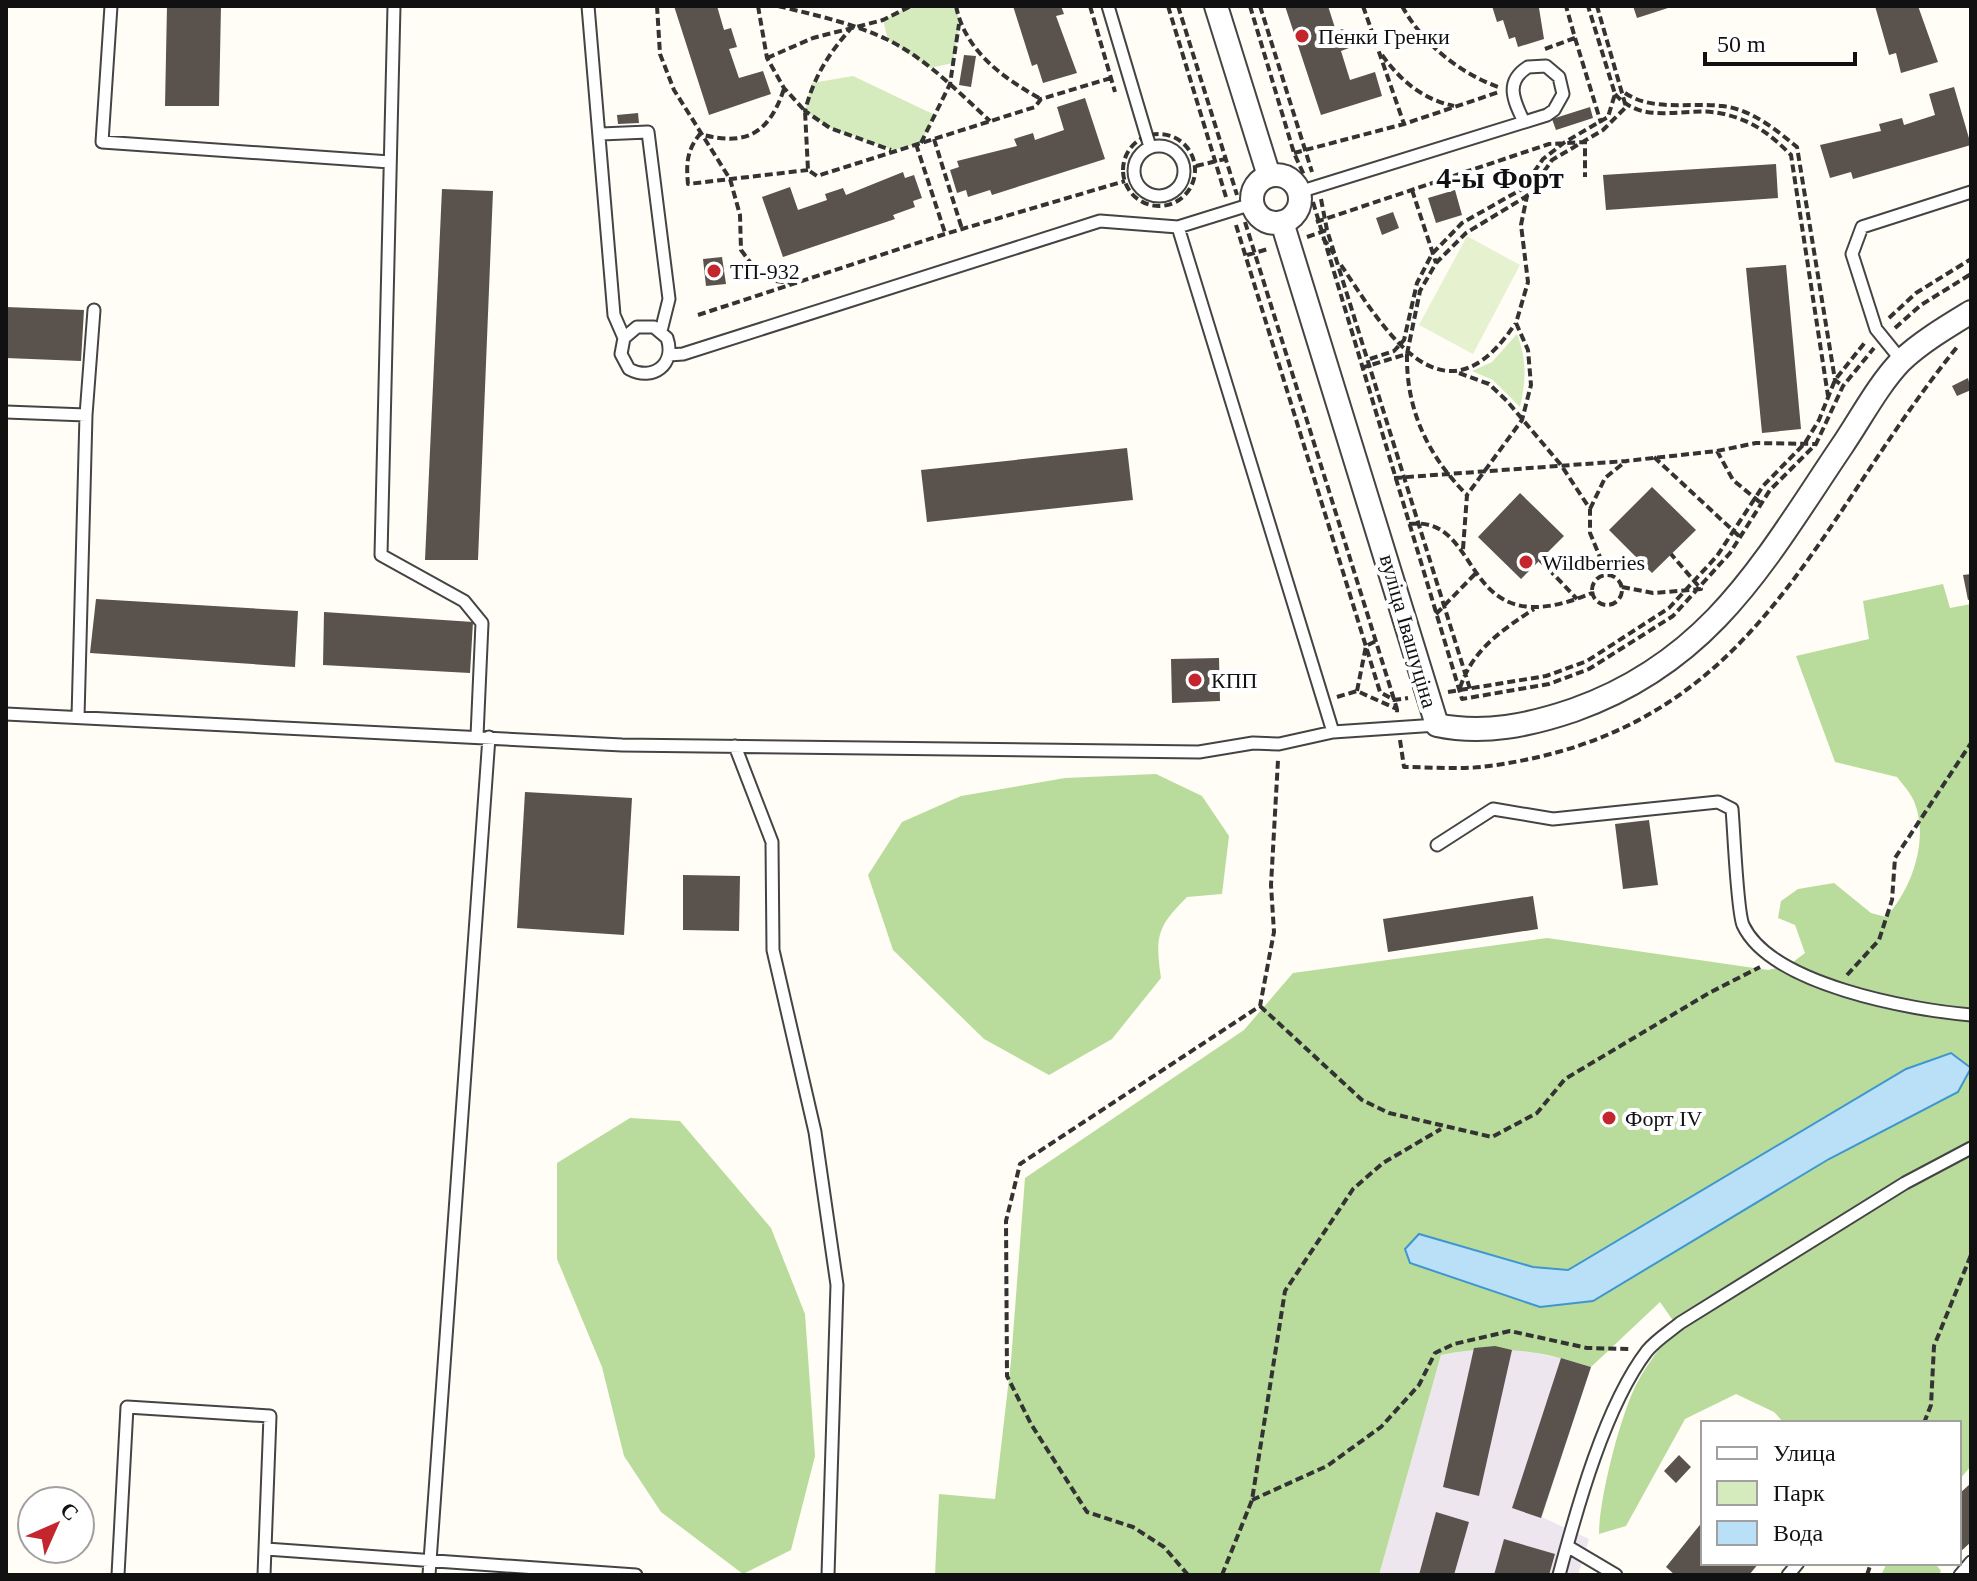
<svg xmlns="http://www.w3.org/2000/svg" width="1977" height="1581" font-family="'Times New Roman',serif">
  <rect width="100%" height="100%" fill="#fffdf5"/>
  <path fill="#eee6ef" d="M1495,1346L1561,1358L1591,1367L1542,1517L1589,1539L1578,1575H1379L1441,1355Z"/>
  <path fill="#d5ebbd" d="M911,6H956L960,24L953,63L930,68L888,40L883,20Z
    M853,76L935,115L921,143L894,150L830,128L805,111L812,83Z
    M1517,334C1527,360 1526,381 1520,407L1493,380L1472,371L1492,362Z"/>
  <path fill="#b9dc9c" d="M1943,584L1950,608L1971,604V1466L1959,1480V1423H1784L1774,1412L1736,1394L1685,1419L1626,1526L1599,1534C1599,1499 1620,1417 1636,1385C1647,1363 1664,1345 1674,1322L1660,1302L1591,1367C1539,1350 1494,1344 1441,1355L1379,1575H935L939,1494L995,1499L1011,1361L1025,1178L1244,1030L1293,973L1547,938L1768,970L1789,965L1805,953L1795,925L1778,918L1781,901L1798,889L1834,883L1871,913L1886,917C1911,890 1929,841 1915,804C1912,794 1903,785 1897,777L1835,762L1796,656L1869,639L1863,601Z
    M1156,774L1202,796L1229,836L1222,894L1187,897C1157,927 1155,936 1161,978L1112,1039L1049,1075L984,1039L893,950L868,875L902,822L961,796L1065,778Z
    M630,1118L680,1121L771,1228L805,1314L815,1456L791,1550L743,1574L661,1512L624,1456L602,1367L557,1259V1163Z
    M1887,1563H1935L1941,1571L1939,1575H1881Z"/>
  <path fill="#e6f2cf" d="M1467,236L1520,265L1473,354L1419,325Z"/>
  <path fill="#b9e0f7" stroke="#3f96cf" stroke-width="2" d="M1951,1053L1971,1068L1958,1092L1829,1159L1593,1301L1540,1307L1410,1263L1405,1249L1419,1234L1533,1267L1568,1270L1906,1069Z"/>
  <path fill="#5a524d" d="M167,6H221L219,106H165Z
    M674,6H717L724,30L731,28L737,47L729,49L739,78L763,71L771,94L709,115Z
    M1013,6H1061L1064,14L1056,16L1077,73L1043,83L1037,64L1032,66Z
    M1285,6H1328L1336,31L1343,29L1349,48L1341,51L1350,80L1375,72L1382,96L1321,115Z
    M1492,6L1539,8L1544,39L1518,47L1515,37L1509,39L1503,20L1497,22Z
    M1633,6H1671V7L1637,18Z
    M1875,6H1918L1938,62L1901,73L1896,53L1889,55Z
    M964,55L976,56L971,87L959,85Z
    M1954,87L1971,145L1853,179L1851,172L1830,178L1820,145L1881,131L1879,124L1902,118L1904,125L1935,115L1929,94Z
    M1085,98L1105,159L992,195L990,190L968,197L966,190L957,193L950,170L959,167L957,161L1017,146L1014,139L1033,133L1035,140L1064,130L1057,107Z
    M1590,107L1593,118L1556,130L1552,119Z
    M638,113L639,123L618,124L617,115Z
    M1776,164L1778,198L1606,210L1603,175Z
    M903,172L905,178L914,175L922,198L913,201L915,207L893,215L895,219L783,257L762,197L790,187L798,210L827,200L825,194L843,188L846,195Z
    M442,189L493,191L478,560H425Z
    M1455,190L1462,215L1436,223L1428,198Z
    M1393,212L1399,228L1382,235L1376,218Z
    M722,257L726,284L706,286L703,259Z
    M1786,265L1801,429L1762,433L1746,268Z
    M6,307L84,310L81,361L6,358Z
    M1968,378L1971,390L1957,396L1952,386Z
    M1127,448L1133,500L927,522L921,470Z
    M1652,487L1696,530L1652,573L1609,530Z
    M1520,493L1564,536L1521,579L1478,537Z
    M1971,574V599L1968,600L1963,575Z
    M96,599L298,611L295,667L90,653Z
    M324,612L473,622L470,673L323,665Z
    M1219,658L1220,701L1172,703L1171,659Z
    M525,792L632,798L624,935L517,928Z
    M1649,820L1658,885L1623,889L1615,824Z
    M683,875L740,876L739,931L683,930Z
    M1533,896L1538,929L1388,952L1383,919Z
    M1495,1346L1512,1350L1479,1496L1443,1487L1474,1348Z
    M1561,1358L1591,1367L1541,1518L1512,1508Z
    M1679,1455L1691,1467L1676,1483L1664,1471Z
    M1971,1483V1542L1959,1553V1494Z
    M1436,1512L1469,1522L1454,1575H1419Z
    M1703,1521V1563H1759L1749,1575H1675L1666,1567Z
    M1504,1539L1555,1554L1549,1575H1494Z"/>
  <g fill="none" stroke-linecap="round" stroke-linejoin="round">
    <g stroke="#444" stroke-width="15">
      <path id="service" d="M111,6L102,142L390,162
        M394,6L381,555L464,601L482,623L477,736
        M588,6L614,315L624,338L621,354L629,369C653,382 676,364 667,338L654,327H637L624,338
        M1108,6L1150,147
        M601,134L648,132L669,299L661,331
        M1134 171a25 25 0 1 1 50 0a25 25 0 1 1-50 0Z
        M1299,192L1547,115L1554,110L1563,94L1559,77L1546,66L1528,67C1504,82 1514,101 1524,122
        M1178,227L1333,732
        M669,355L683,354L1100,221L1178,227L1252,204
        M1902,361L1876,329L1852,254L1862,227L1971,192
        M6,412L86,415
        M6,714L622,745L1199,752L1253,743L1279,744L1333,732L1437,725
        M78,717L86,415L94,310
        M735,746L772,842L773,950L815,1132L837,1285L828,1575
        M1437,845L1493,809L1553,819L1718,802L1732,809C1734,831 1737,911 1743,925C1771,985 1912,1010 1971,1015
        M1567,1546L1616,1575
        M266,1549L636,1575
        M118,1575L127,1407L270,1416L264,1575
        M429,1575L489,737
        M1559,1575C1577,1508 1605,1406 1647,1351C1656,1340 1669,1332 1680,1323L1905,1183L1971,1148
        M1788,1575L1798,1563
        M1960,1575L1971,1562"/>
    </g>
    <g stroke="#444" stroke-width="26">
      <path id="minor" d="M1216,6L1269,176
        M1252 199a24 24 0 1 1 48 0a24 24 0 1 1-48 0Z
        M1282,222L1437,725C1484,735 1530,725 1574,710C1712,661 1765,560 1842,446C1861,418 1878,385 1901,361C1921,342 1948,326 1971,312"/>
    </g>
    <path stroke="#333" stroke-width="4" stroke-dasharray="8 4" stroke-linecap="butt" d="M657,6L660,54L674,90L730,179L740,215L741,250L756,270L775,281L793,283
      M758,6L767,58L784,88L805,111L808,170L817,176L1035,107L1041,99L1111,78
      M778,6C815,15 852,23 886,39C926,58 958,92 990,121
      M956,6C965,51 1003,78 1041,99
      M1090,6L1115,92
      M1168,6L1226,197
      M1178,6L1237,195
      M1250,6L1294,153L1304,175
      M1260,6L1312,172
      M1363,6L1404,124
      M1402,6C1423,44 1458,72 1498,87
      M853,26C829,53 814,76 805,111L830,128L891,150
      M1575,38L1601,123
      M1545,49L1575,38L1566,6
      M1382,55C1401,81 1422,99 1454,106
      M767,58L813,38L883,20L911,6
      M784,89C769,133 747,147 700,134C687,150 686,163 688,184L808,170
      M1625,93C1653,112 1689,102 1722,106C1751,109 1775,129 1797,147L1835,380L1843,386
      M1615,94C1646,129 1688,103 1728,115C1755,122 1772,136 1791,155L1828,396
      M1123 170a36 36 0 1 1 72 0a36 36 0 1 1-72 0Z
      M934,139L962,229
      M921,143L950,84L959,24
      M916,144L945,233
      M1294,153L1404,124L1499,92
      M1196,166L1225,159
      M1412,190L1436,263
      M1321,199L1327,230L1470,689
      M1313,202L1462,699L1549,684L1589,669L1673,616L1730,553L1770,490L1816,444L1843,386L1874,348
      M1245,222L1397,709
      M1316,222L1549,144L1585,142V177
      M1236,225L1380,692L1394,700L1408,698
      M1307,237L1327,230
      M1323,238L1334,254
      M1247,255L1268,249
      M1341,265C1385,331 1444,431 1515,324
      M698,315L945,234L1125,181
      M1889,318L1916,293L1971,259
      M1895,328L1921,305L1971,274
      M1407,354L1420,291L1436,263L1466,233L1527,196L1552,160L1603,130L1626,107L1597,6
      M1370,359L1394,351L1404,340L1417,283L1432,254L1462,223L1522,189L1543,159L1565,142L1608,117L1615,94L1588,6
      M1361,368L1407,354C1406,410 1428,456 1467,495
      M1459,373L1489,384L1507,401L1561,465L1590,509V533L1607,574
      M1717,451L1756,443L1816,444
      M1654,457L1740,537
      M1394,478L1626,461L1717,451L1733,480L1762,504
      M1590,509L1605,478L1626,461
      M1409,524C1487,514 1456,650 1592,593
      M1463,549L1467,495L1522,420L1531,385L1528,350L1516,323L1528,282L1521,225L1527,196L1522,189
      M1540,560L1577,599
      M1592 590a15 15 0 1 1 30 0a15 15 0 1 1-30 0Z
      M1622,587L1653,593L1701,589L1671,554
      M1436,614L1475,574
      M1460,688C1472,650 1502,630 1534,609
      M1357,691L1366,646L1376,641
      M1448,692L1546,676L1587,661L1669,608L1717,556L1763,486L1805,443L1819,420L1835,380L1866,341
      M1337,697L1357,691L1397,709V715
      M1400,740L1404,767C1432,767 1462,770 1489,766C1758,730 1809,529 1958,346
      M1847,975L1879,940L1892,900L1895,858L1971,743
      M1260,1006L1362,1100L1389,1113L1492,1137L1537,1113L1565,1079L1709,993L1760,967
      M1924,1423L1931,1405L1934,1346L1971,1255
      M1252,1500L1327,1466L1381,1427L1419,1385L1435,1353L1454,1344L1510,1331L1587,1348L1630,1349
      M1188,1575L1164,1547L1133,1527L1087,1512L1031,1424L1007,1376L1006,1221L1020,1164L1260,1006L1274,932L1271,885L1278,760
      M1222,1575L1252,1500L1285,1291L1353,1189L1383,1163L1441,1129
      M1867,1575L1871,1563"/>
    <use href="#service" stroke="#fff" stroke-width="11"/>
    <use href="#minor" stroke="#fff" stroke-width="22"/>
  </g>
  <g fill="#c4262e" stroke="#fff" stroke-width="3">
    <circle cx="1302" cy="36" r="8"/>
    <circle cx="714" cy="271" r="8"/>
    <circle cx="1526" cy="562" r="8"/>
    <circle cx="1195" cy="680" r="8"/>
    <circle cx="1609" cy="1118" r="8"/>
  </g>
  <g text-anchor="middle" stroke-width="8" stroke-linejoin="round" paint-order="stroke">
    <g font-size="22" fill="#111" stroke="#fff" text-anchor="start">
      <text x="1318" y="44">Пенки Гренки</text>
      <text x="730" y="279">ТП-932</text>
      <text x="1542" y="570">Wildberries</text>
      <text x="1211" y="688">КПП</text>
      <text x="1625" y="1126">Форт IV</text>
    </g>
    <g font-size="22" fill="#111" stroke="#fff">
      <text transform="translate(1409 631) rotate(74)" y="8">вуліца Івашуціна</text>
    </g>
    <g font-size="30" font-weight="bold" fill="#111" stroke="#fff">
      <text x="1500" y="188">4-ы Форт</text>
    </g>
  </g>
  <rect width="1977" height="1581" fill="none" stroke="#111111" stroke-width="16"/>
  <rect x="1701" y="1421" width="260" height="144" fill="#ffffff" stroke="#a0a0a0" stroke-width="2"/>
  <rect x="1717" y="1447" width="40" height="12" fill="#ffffff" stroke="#a0a0a0" stroke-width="2"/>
  <text x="1773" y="1461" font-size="24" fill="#111111">Улица</text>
  <rect x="1717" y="1481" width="40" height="24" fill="#d5ebbd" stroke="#a0a0a0" stroke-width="2"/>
  <text x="1773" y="1501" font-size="24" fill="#111111">Парк</text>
  <rect x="1717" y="1521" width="40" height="24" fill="#b9e0f7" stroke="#a0a0a0" stroke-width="2"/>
  <text x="1773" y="1541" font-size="24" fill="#111111">Вода</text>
  <g transform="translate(56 1525) rotate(45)"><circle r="38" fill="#ffffff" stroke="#a0a0a0" stroke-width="2"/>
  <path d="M0-6L14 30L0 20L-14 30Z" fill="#c4262e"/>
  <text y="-12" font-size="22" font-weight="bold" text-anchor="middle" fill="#111111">С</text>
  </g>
  <path d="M1705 52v12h150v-12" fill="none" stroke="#111111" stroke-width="4"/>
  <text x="1717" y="52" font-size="24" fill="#111111" stroke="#ffffff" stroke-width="6" paint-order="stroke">50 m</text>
</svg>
